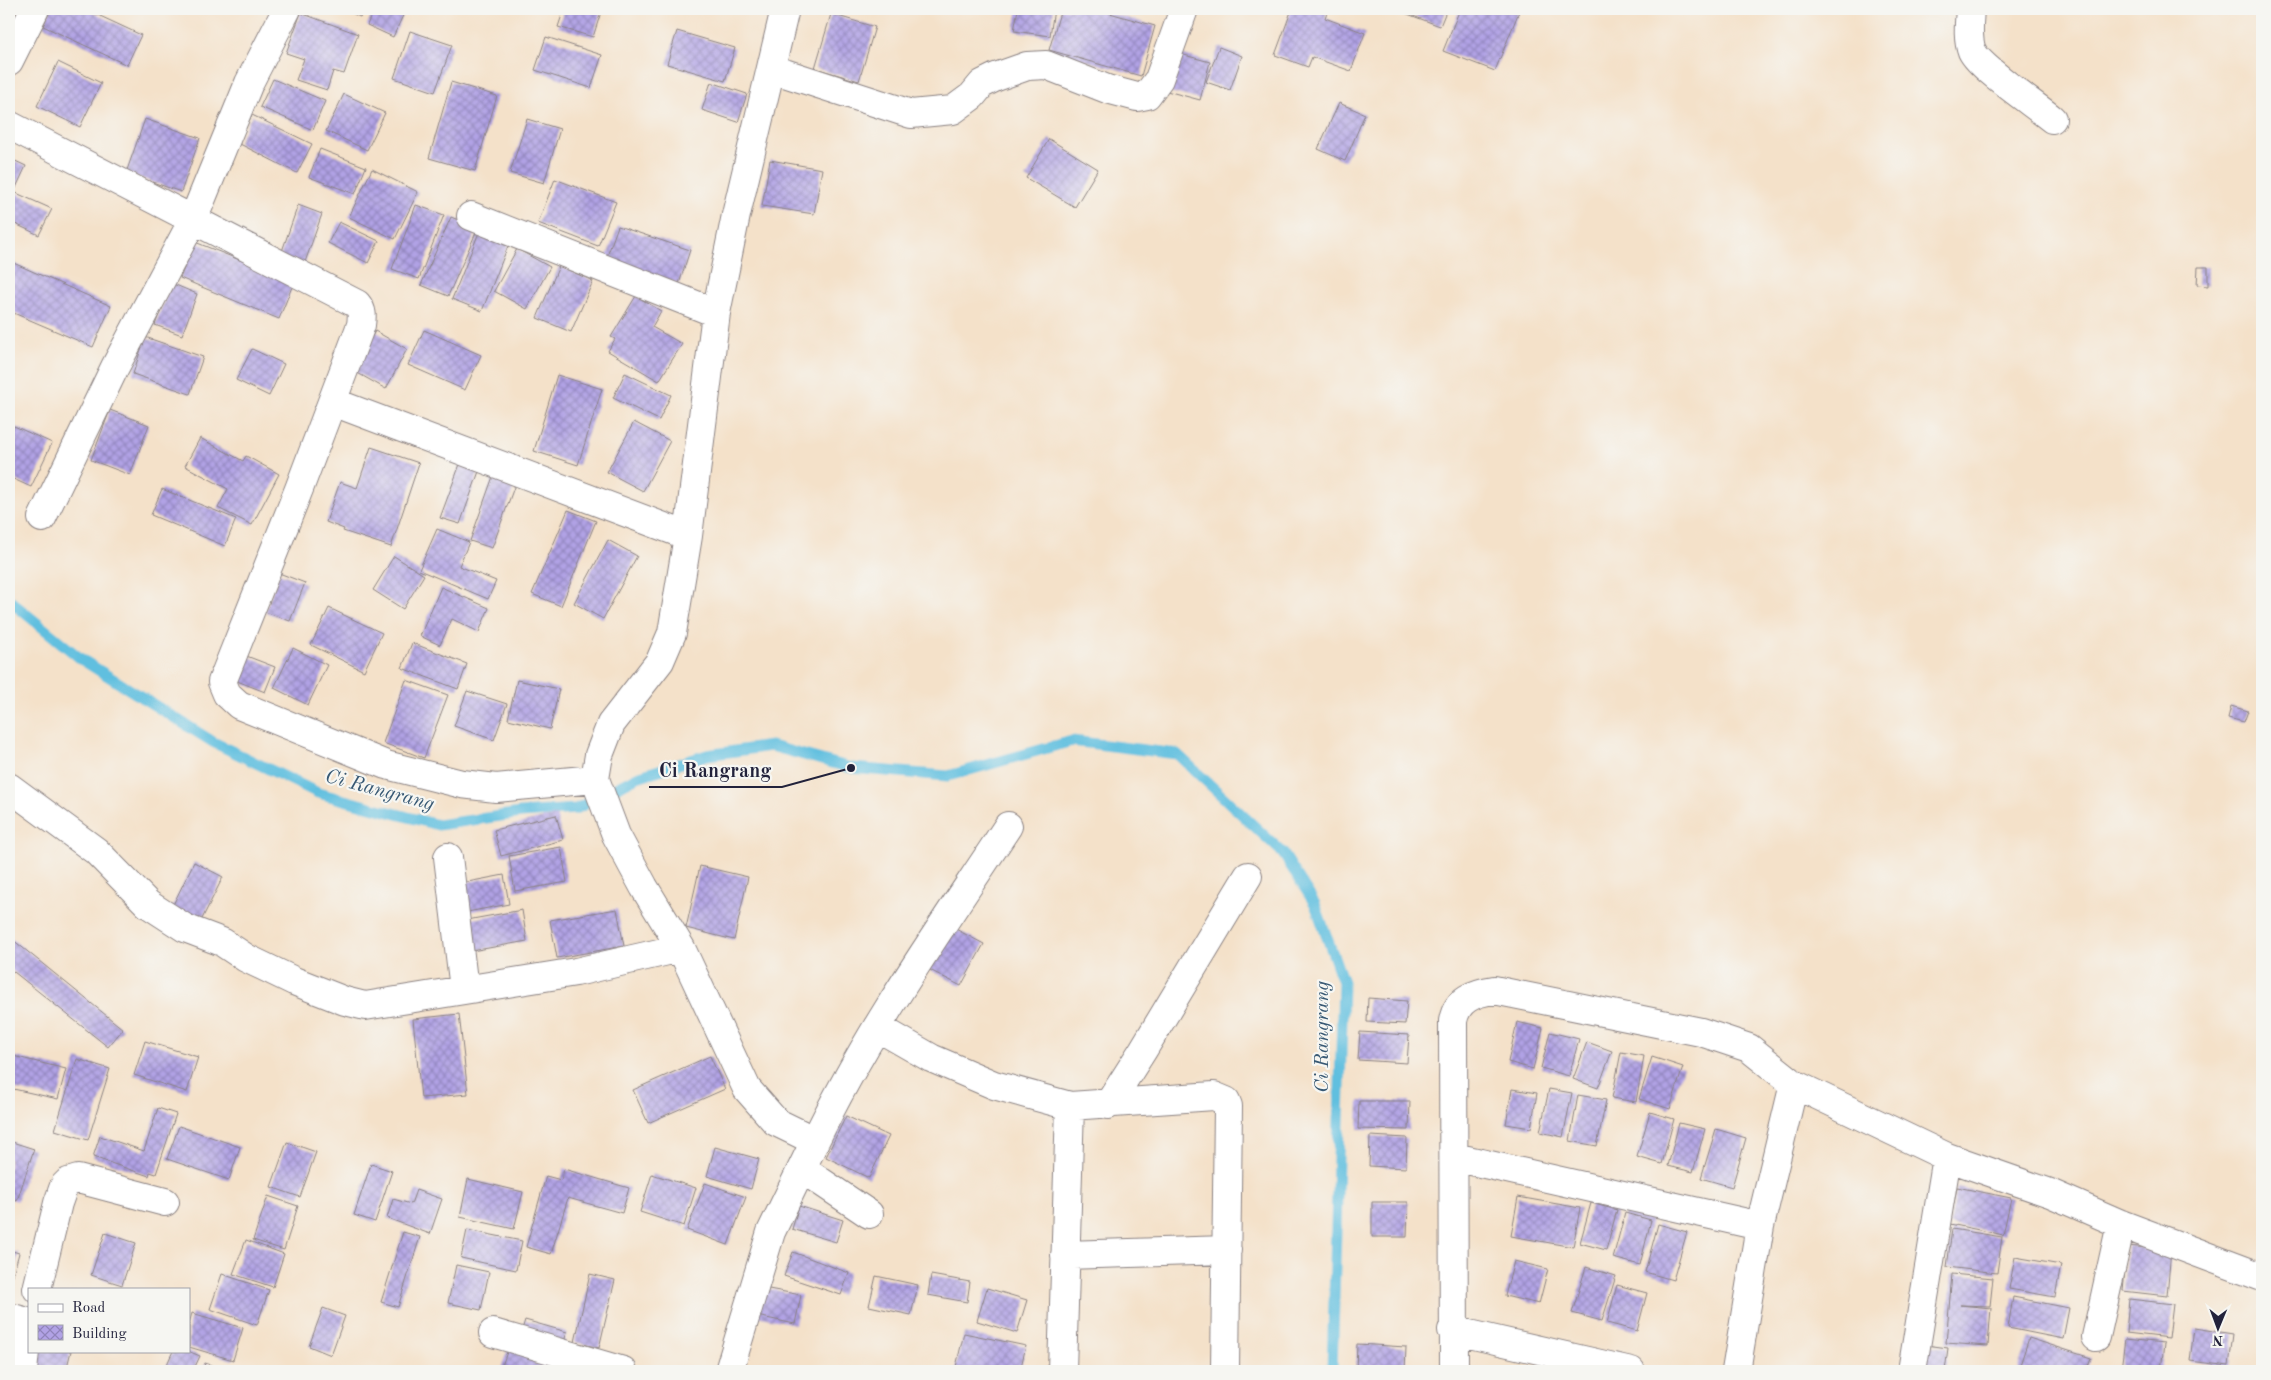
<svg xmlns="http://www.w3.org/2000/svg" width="2271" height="1380" font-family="'Old Standard TT',serif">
  <defs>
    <pattern id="building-cross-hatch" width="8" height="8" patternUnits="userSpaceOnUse" patternTransform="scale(1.25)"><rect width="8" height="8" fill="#b1a2e5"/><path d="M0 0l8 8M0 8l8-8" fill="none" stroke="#9084bb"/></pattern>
  </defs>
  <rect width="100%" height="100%" fill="#f6f6f2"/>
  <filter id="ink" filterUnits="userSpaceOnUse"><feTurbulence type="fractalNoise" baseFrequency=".02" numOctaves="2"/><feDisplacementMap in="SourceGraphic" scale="10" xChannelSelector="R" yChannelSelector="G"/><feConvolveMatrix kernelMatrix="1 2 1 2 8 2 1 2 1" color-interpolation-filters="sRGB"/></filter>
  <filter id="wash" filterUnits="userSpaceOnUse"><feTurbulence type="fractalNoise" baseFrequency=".0096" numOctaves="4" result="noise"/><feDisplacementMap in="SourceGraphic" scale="20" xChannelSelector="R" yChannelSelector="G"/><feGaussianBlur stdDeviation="1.12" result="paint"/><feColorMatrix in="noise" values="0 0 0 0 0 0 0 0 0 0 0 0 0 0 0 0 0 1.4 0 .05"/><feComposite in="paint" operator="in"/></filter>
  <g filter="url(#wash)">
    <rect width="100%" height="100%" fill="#f4e1c9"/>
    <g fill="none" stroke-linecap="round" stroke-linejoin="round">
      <path stroke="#61bfdf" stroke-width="11" d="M9,600L81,659L213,742L318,793L438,825L521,813L576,809L637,777L707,755L771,746L851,768L948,776L1072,741L1177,754L1282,852L1315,904L1343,982L1332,1371"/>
    </g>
    <g id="blocks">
      <path fill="url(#building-cross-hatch)" d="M51,9H85L141,35L127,65L43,26Z
        M343,9H364L360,17Z
        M374,9H406L393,37L367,25Z
        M564,9H602L593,37L558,27Z
        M1018,9H1054L1050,36L1014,31Z
        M1061,9H1096L1155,26L1141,76L1049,50Z
        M1292,9H1328L1325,18L1365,33L1351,71L1312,57L1308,67L1275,55Z
        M1403,9H1447L1440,26L1402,12Z
        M1460,9H1520L1495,71L1443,51Z
        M301,13L358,34L344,74L333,71L327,90L296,80L304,59L286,53Z
        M831,14L875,27L859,81L815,68Z
        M410,31L452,45L435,92L394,78Z
        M677,31L735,48L725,81L667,64Z
        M546,37L602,55L591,88L535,70Z
        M1219,47L1242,56L1230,90L1206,82Z
        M1173,52L1210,62L1200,100L1163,90Z
        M58,62L101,83L80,127L37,106Z
        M273,79L325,101L313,130L260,107Z
        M451,82L497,96L475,171L429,158Z
        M711,82L747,94L738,122L702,110Z
        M344,94L385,113L367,150L326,131Z
        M1339,103L1365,114L1345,161L1318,149Z
        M252,115L312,144L297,173L238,143Z
        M145,119L200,138L181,192L126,173Z
        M527,119L560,129L544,183L510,173Z
        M1049,139L1098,169L1075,207L1026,178Z
        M320,149L366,167L355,194L309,177Z
        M9,158L26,166L14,192L52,209L39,235L9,221Z
        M770,160L822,169L814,214L762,206Z
        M372,169L418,192L395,239L349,217Z
        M555,179L616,202L598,246L538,223Z
        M298,205L322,214L304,265L280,257Z
        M416,205L444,215L419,279L392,269Z
        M451,217L478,228L448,296L421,285Z
        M339,222L379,241L368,263L328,243Z
        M618,226L690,250L679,284L606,259Z
        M480,230L510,241L482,311L452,299Z
        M195,242L294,282L279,319L180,278Z
        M517,249L550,267L527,309L494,291Z
        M9,261L111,306L93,347L9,311Z
        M559,266L593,281L571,332L537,318Z
        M2198,267H2208V286L2197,285Z
        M171,283L197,294L182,335L155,325Z
        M636,296L661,311L652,327L682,344L659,381L608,351L615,339L611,337Z
        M424,330L481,355L465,390L408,365Z
        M375,331L407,349L386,389L354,371Z
        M145,337L203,357L190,394L133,374Z
        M252,349L284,364L269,396L236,380Z
        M625,373L671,395L659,420L613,398Z
        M557,375L602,389L578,465L534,451Z
        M110,410L149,425L130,475L91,460Z
        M634,422L670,441L643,491L607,472Z
        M14,426L52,443L31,487L9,477V437Z
        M200,438L243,461L246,456L279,474L252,525L218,508L228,489L185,466Z
        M371,447L419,463L391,547L343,531L344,529L326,522L340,482L357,488Z
        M463,456L482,463L460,524L440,518Z
        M496,468L518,476L492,548L470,541Z
        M162,489L236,519L225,546L151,515Z
        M568,510L596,521L561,606L532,594Z
        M437,529L469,542L459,566L496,581L488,599L419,570Z
        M608,540L637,556L603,619L574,603Z
        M394,556L424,575L403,609L373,590Z
        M279,573L305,583L290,621L265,612Z
        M441,587L489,608L479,632L452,619L440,645L420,636Z
        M329,608L382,633L364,671L311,645Z
        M412,643L467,664L458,689L402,668Z
        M293,648L327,665L308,705L274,688Z
        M236,652L275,667L265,692L227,677Z
        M406,680L448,695L424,758L383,743Z
        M517,680L559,689L550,729L508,719Z
        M467,691L507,704L494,740L454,726Z
        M2231,706L2248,711L2244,722L2228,718Z
        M556,815L563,840L501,856L494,830Z
        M561,847L567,882L515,891L509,856Z
        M194,862L223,877L197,929L168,915Z
        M700,866L748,877L734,940L686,928Z
        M504,875L509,904L462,913L457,884Z
        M617,909L624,946L557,958L550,920Z
        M522,910L527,941L472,951L467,920Z
        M948,925L984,944L961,986L926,968Z
        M12,939L123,1029L108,1047L9,968V943Z
        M1368,998L1407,1001L1405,1024L1367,1022Z
        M459,1014L468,1094L421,1098L413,1019Z
        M1517,1022L1543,1028L1533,1069L1508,1062Z
        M1360,1032L1409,1035L1407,1063L1358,1060Z
        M1550,1032L1579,1039L1569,1076L1541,1068Z
        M145,1041L198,1057L187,1092L134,1075Z
        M1587,1042L1612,1051L1598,1088L1573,1079Z
        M1621,1052L1644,1056L1636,1102L1612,1098Z
        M9,1055L66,1069L58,1099L9,1088Z
        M710,1056L725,1089L648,1123L633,1090Z
        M1652,1057L1683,1067L1670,1109L1639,1099Z
        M77,1059L110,1069L88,1140L55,1130Z
        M1512,1089L1537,1093L1531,1128L1506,1124Z
        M1549,1089L1572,1093L1563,1137L1540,1132Z
        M1578,1095L1606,1100L1597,1146L1570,1141Z
        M1359,1101H1410L1409,1130L1358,1129Z
        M158,1108L176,1114L156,1174L150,1172L149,1176L93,1157L100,1136L144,1151Z
        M1650,1112L1674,1119L1662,1164L1637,1157Z
        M846,1116L889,1136L869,1178L826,1157Z
        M1679,1123L1705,1129L1693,1172L1668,1166Z
        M179,1126L240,1147L229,1180L167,1159Z
        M1716,1129L1746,1138L1732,1187L1701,1178Z
        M1370,1136L1407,1138L1406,1168L1369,1166Z
        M9,1141L34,1149L17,1201L9,1198Z
        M287,1142L316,1152L300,1197L271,1187Z
        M715,1147L759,1159L751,1189L707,1176Z
        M371,1164L392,1171L375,1222L354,1215Z
        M564,1169L629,1188L622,1213L568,1198L551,1254L526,1247L546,1176L561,1180Z
        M652,1174L696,1188L684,1226L640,1212Z
        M468,1179L523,1192L514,1229L460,1217Z
        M705,1183L746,1197L728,1245L687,1230Z
        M1957,1187L2011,1198L2003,1235L1950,1224Z
        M416,1190L442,1199L430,1234L387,1218L393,1199L411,1204Z
        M268,1196L298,1206L284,1250L253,1240Z
        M1518,1197L1580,1208L1573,1247L1511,1236Z
        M1372,1202H1408L1407,1237H1372Z
        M1591,1203L1617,1210L1606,1250L1580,1243Z
        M799,1206L843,1220L836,1242L792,1229Z
        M1625,1213L1651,1220L1640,1265L1613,1258Z
        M1658,1224L1687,1232L1673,1280L1645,1272Z
        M1952,1229L2002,1237L1997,1273L1947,1267Z
        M467,1230L522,1241L516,1270L461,1258Z
        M403,1232L420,1237L398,1307L381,1302Z
        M105,1233L136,1243L122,1285L91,1275Z
        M246,1240L284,1254L273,1287L233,1274Z
        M2127,1246L2171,1250L2167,1296L2123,1291Z
        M9,1250L19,1253L9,1289Z
        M793,1252L849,1273L841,1295L784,1276Z
        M2015,1257L2061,1265L2055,1297L2009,1289Z
        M1514,1261L1548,1269L1539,1304L1505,1296Z
        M456,1265L489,1272L481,1310L448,1303Z
        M1586,1267L1616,1276L1602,1321L1572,1313Z
        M222,1274L269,1290L257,1325L210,1309Z
        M590,1274L615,1280L599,1348L575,1342Z
        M1952,1274L1993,1278L1990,1306L1960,1305L1991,1308L1988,1346L1946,1343Z
        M931,1275L970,1282L967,1302L928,1295Z
        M876,1276L918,1285L911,1315L869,1306Z
        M1617,1285L1647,1293L1637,1331L1607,1323Z
        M758,1287L801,1295L795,1324L752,1315Z
        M987,1288L1027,1300L1017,1333L977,1321Z
        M2013,1297L2069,1308L2063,1339L2008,1328Z
        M2129,1299L2173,1304L2169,1338L2126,1333Z
        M323,1308L345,1316L331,1355L309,1346Z
        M192,1313L243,1328L233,1360L189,1347V1324Z
        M525,1320L567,1332L562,1348L520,1336Z
        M2194,1328L2233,1334L2229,1366L2190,1361Z
        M964,1333L1026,1346L1020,1371H955Z
        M2029,1338L2091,1358L2086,1371H2018Z
        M2125,1339L2164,1343L2161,1371L2121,1369Z
        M510,1344L548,1356L543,1371H500Z
        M1357,1344L1406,1347L1405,1371H1356Z
        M1926,1345L1948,1348L1945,1371H1924Z
        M35,1351H71L66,1371H45L31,1368Z
        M173,1351H188L200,1356L193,1371H164Z
        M205,1363L224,1369L223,1371H202Z
        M2187,1368L2205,1370V1371H2186Z"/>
    </g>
  </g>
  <g filter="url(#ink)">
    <use href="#blocks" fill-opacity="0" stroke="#8b8282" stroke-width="1"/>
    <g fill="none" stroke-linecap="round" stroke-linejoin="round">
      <g stroke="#8b8282" stroke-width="30">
        <path id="minor" d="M1970,9C1969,23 1967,38 1972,51C1980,68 2034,104 2052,119
          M9,61L35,9
          M772,69L911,114L953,110L972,96L982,84L996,77L1027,66L1046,65L1107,89L1137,97L1147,95L1159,79L1184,9
          M9,125L357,304C363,311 362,317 361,325L299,489L222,682L227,694L239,705L386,765L462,784L496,788L595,779
          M471,216L716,313
          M333,402L688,536
          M42,518L115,367L193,220L249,83L287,9
          M9,787L96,851L148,904L185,928L222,942L246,958L294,981L345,1001L365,1006L576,972L681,948
          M448,857L464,989
          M877,1027L931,1058L994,1085L1070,1106L1214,1096L1226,1101L1228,1106L1225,1371
          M1108,1105L1143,1050L1248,876
          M815,1141C868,1030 941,928 1008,826
          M1454,1157L1760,1226
          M802,1169L869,1214
          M1065,1255L1227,1250
          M37,1289L58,1203L64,1186L68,1182L78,1179L165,1202
          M9,1317L28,1322L23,1371
          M1452,1330L1631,1371
          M493,1333L623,1371
          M2096,1337L2121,1224
          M729,1371L771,1232L815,1141L776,1122L747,1089L681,948L644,887L616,835L595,779L599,755L611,724L660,661L672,633L688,536L716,313L736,215L785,9
          M1062,1371L1070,1106
          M1454,1371L1453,1021C1457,999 1474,993 1494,990L1701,1032L1749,1048L1794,1084L1947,1157L2050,1193L2121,1224L2262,1277
          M1736,1371L1760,1226L1794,1084
          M1912,1371L1947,1157"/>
      </g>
      <use href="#minor" stroke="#fff" stroke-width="28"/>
    </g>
  </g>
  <g text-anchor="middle" stroke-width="4.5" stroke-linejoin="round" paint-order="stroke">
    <g font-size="20" font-style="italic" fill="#385974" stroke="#f6f6f2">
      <text transform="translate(380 789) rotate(15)" y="7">Ci Rangrang</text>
      <text transform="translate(1321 1037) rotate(-90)" y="7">Ci Rangrang</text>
    </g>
  </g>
  <path fill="none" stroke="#22223b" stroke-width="2" d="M851 768L782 787H649"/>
  <circle fill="#22223b" stroke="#f6f6f2" stroke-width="2" cx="851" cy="768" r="5"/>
  <g font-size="20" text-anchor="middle" font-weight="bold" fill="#22223b" stroke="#f6f6f2" stroke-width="4.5" stroke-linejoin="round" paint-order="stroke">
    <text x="715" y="777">Ci Rangrang</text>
  </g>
  <rect width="2271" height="1380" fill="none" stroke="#f6f6f2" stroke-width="30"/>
  <rect x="28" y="1288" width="162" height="65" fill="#f6f6f2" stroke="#a1a1a9"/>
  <rect x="38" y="1304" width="25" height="8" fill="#ffffff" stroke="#a1a1a9"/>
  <text x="72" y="1312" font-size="15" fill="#22223b">Road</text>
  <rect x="38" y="1325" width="25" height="15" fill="url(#building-cross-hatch)" stroke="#a1a1a9"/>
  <text x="72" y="1338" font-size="15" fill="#22223b">Building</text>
  <g transform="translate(2218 1328) rotate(181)" stroke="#f6f6f2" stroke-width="4" paint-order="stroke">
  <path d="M0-4L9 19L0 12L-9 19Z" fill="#22223b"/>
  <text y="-8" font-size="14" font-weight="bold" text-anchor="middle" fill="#22223b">N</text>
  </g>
</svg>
